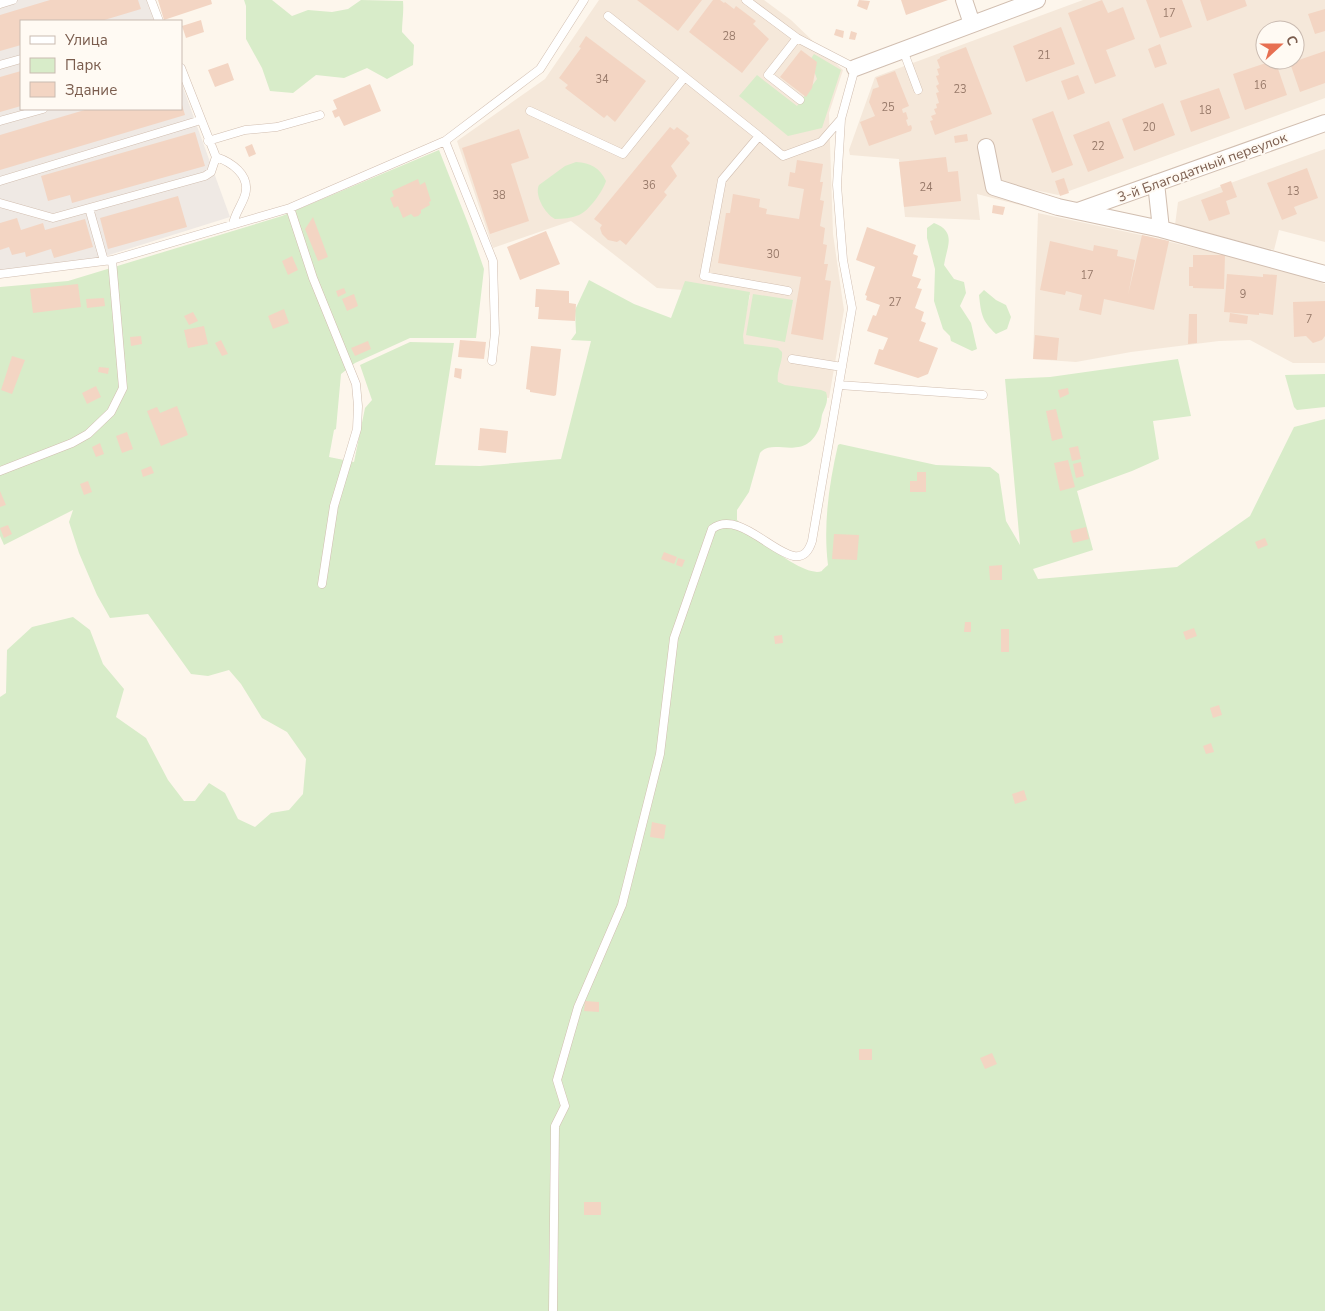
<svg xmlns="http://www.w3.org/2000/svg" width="1325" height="1311" font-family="'Nunito Sans',sans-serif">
  <rect width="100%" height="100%" fill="#fdf6ec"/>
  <path fill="#f5e8da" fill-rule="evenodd" d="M599,0H764L791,20L843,70L829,113L833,234L844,310L829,398L772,390L738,351L750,295L657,288L571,221L493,248L457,141L545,79Z
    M1083,0H1325V98L1058,195L1030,189L1024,206L977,194L980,220L905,217L899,159L850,155L849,150L875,77ZM1265,30H1295V60H1265Z
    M1325,149V242L1279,230L1274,250L1175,225L1178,202Z
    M1038,213L1141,235L1283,269L1325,284V363H1293L1250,340L1219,341L1131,352L1076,362L1033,359Z"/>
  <path fill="#efe9e4" d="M0,0H152L160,21H21V109H181V82L230,217L93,260L0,272Z"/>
  <path fill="#d8ecc9" d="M244,0H272L292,16L308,10L332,12L348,9L361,0L403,1C404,12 402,21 402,32L414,45L413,65L387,79L367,68L344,78L316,75L293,93L270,91L262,68L246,39V6Z
    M814,54L841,70L822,128L788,136L739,96L757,75L797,106L817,79L810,60Z
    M439,150L469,226L484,269L476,338H410L355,363L341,374L336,429L334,430L329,457L354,462L365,408L372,400L360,365L410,342L454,343L435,465L480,466L561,459L591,341L571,340L576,333L575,310L589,280L634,304L671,318L685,281L750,292L743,336L744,344L778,348L782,352C783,362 776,372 778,382L785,385L821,390L826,392C829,401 825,407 822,415C821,420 821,426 818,431C803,462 772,437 760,453L749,492L737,510V520C751,532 803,579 822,571C822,570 827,566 828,565C823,525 829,484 838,445L840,444L936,465L990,467L999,474L1006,521L1020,545L1005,379L1050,377L1178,359L1191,416L1153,421L1159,459L1132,471L1077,491L1093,550L1033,569L1038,579L1177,567L1250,516L1294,427L1325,419V1311H0V697L6,693L7,650L32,627L73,617L90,630L103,664L124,689L116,717L146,738L168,780L184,801H195L209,783L225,793L238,819L255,827L271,813L289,810L303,794L306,759L287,732L262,718L241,684L229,670L208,676L191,674L148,614L110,618L97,595L79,553L69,522L73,510L4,545L0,536V287L68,281L282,216Z
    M576,162C591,163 600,168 606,181C603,191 589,211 579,215C571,218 563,219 555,219C545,214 534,195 539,185L565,166Z
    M934,223C957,232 947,246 944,265L954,279L964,282L966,293L960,306L971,323L977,349L972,351L951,341L950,336L943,329L934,301L935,269L927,238V228Z
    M984,290L996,300L1006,305L1011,317L1007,329L996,334C982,321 981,314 979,295Z
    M753,294L793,300L785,342L746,335Z
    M1325,374V407L1297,410L1294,407L1285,375Z"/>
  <path fill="#f3d5c3" d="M50,0H138L141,9L101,21H21V45L0,51V15Z
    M158,0H211L212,4L164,20Z
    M637,0H702L678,31Z
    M713,0H720L724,3L725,2L734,9L736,6L756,21L753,24L769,39L742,73L689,32Z
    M859,0L870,1L867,10L857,6Z
    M901,0H948L906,15Z
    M1102,0L1108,13L1123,7L1135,39L1106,50L1116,76L1095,84L1068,13Z
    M1146,0H1182L1192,27L1160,38Z
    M1200,0H1245L1247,6L1207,21Z
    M1325,9V31L1315,34L1308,14Z
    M201,20L204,32L186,38L182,26Z
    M1061,27L1075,64L1026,82L1013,46Z
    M836,29L844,31L843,38L834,35Z
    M851,31L857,33L855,40L849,39Z
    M586,36L646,81L615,122L607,115L604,118L565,88L568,85L559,78L581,48L579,47Z
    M1160,44L1167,64L1155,68L1148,49Z
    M966,47L992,114L935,135L930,121L933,120L931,116L936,114L934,109L937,108L936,104L939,103L936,93L939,92L936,86L939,84L936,76L939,75L937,69L940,68L937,60L940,58V57Z
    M801,50L817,62L812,88L806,97L780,77Z
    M1325,51V83L1300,92L1290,63Z
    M1275,60L1287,95L1245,110L1233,74Z
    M228,63L234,80L215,87L208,70Z
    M21,71V106L0,112V77Z
    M895,71L909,106L902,109L903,113L906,112L908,119L906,120L908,126L911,125L912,128L911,131L869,146L860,122L875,116L869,102L873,89L879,87L876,78Z
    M1078,75L1085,93L1068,100L1061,81Z
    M370,84L381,111L344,126L339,116L335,118L332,111L337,109L333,100Z
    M1219,88L1230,118L1191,132L1180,101Z
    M1163,103L1175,135L1134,151L1122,119Z
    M182,105L185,115L0,170V135L88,109H181Z
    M1053,111L1073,165L1052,173L1032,119Z
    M1109,121L1124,158L1088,172L1073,135Z
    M670,127L674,130L677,127L689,136L686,139L690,143L671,166L677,176L664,192L667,195L626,245L620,240L617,242L608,240L602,234L600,228L602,225L594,219Z
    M519,129L529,158L511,164L529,221L490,234L462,148Z
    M195,132L205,166L72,203L70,195L48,201L41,176Z
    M967,134L968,141L955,143L954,136Z
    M252,144L256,154L249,157L245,147Z
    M946,157L948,172L958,171L961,201L904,207L899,162Z
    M797,160L823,164L820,182H823L820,200L824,201L820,226L825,228L823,244L827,245L824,264H828L825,280L831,281L823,340L791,334L801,277L718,263L726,213H730L733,194L760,199L759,207L767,209L766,214L799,219L804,189L788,186L790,172L795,173Z
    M1307,168L1318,198L1294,207L1297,214L1282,220L1267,183Z
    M1064,178L1069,193L1060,196L1055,181Z
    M418,179L420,185L425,182L431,201L429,202L430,205L421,210V213L418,216L414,217L411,214L403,218L398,206L394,208L390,198L394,196L392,191Z
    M1231,181L1237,197L1226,201L1230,214L1209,221L1201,200L1223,192L1220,185Z
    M178,196L187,227L108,249L100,218Z
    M993,205L1005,207L1003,215L992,213Z
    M313,217L328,257L318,261L305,229Z
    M17,218L21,230L43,223L45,230L85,219L93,247L54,258L51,249L26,257L25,252L12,255L9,247L0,250V223Z
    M867,227L916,245L913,254L918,256L912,276L921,279L917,288L922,289L915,308L924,312L921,321L926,323L919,341L938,348L928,374L918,378L874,364L879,349L883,350L888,338L867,331L873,315L876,316L880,305L866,300L867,296L865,295L875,267L856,260Z
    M546,231L560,264L520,280L507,247Z
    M1142,235L1169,241L1154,310L1104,299L1101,315L1079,310L1082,295L1066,291L1065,295L1040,290L1050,241L1093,251L1094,245L1118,250L1117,256L1135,260L1128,295Z
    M1193,255H1225L1224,289L1193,288V286H1189V267H1193Z
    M292,256L298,270L288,275L282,261Z
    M1227,274L1263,277V274L1277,275L1273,315L1259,313V315L1224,312Z
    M78,284L81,307L33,313L30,289Z
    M344,288L346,293L338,297L336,291Z
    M536,289L569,291V303L576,304L575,321L538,319L539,307H535Z
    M354,294L358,306L347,311L342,299Z
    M104,298L105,306L87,308L86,299Z
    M1325,301V336L1322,340L1313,343L1306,336L1294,337L1293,302Z
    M284,309L289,323L273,329L268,316Z
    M193,312L198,321L189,325L184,316Z
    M1230,313L1248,316L1247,324L1229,322Z
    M1189,314H1197V343L1188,344Z
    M204,326L208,344L188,348L184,330Z
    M1035,335L1059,338L1057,360L1033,359Z
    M141,336L142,344L131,346L130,337Z
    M221,340L228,354L222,356L215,343Z
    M460,340L486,342L484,359L458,357Z
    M368,341L371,349L355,356L351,348Z
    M531,346L561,349L556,395L554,396L530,392V390L526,389Z
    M12,356L25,360L12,394L1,390Z
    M99,367L109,368L108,374L98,372Z
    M455,368L462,369L461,379L454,377Z
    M96,386L101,397L87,404L82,393Z
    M1068,388L1069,394L1060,398L1058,390Z
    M177,406L188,435L161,446L147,411L157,407L160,413Z
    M1056,409L1063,438L1052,441L1046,411Z
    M480,428L508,431L506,453L478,450Z
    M127,432L133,449L122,453L116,436Z
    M100,443L104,454L96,457L92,447Z
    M1078,446L1081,459L1072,461L1069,448Z
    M1068,460L1075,487L1060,491L1054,463Z
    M1081,462L1084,476L1076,478L1073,464Z
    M151,466L154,473L143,477L141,470Z
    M917,472H926V492H910V481H917Z
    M88,481L92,492L84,495L80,484Z
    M0,491L6,505L0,507Z
    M8,525L12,534L4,538L0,528Z
    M1086,527L1089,539L1073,543L1070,531Z
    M834,534L859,535L857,560L832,559Z
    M1265,538L1268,545L1258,549L1255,542Z
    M664,552L677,557L674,564L661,559Z
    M678,558L685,560L682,567L676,565Z
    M1002,565V580H990L989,566Z
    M965,622H971V632H964Z
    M1194,628L1197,636L1186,640L1183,632Z
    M1001,629H1009V652H1001Z
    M782,635L783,643L775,644L774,636Z
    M1219,705L1222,715L1213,718L1210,708Z
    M1211,743L1214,752L1206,754L1203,746Z
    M1024,790L1027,800L1015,804L1012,794Z
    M652,822L666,825L664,839L650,837Z
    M585,1001L599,1002V1012L584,1011Z
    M859,1049H872V1060H859Z
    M992,1053L997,1064L985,1069L980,1058Z
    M584,1202H601V1215H584Z"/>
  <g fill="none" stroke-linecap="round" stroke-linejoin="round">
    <g stroke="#d1beb0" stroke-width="9">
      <path id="lane" d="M151,0L159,21
        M746,0L797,38L855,68L841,119L821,142L783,156L759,136L722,180L704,276L788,291
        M0,4L13,0
        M608,16L759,136
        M797,38L768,75L800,100
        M903,50L918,90
        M0,65L21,59
        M530,111L623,154L684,78
        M0,121L43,109
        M208,141L245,130L277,127L320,115
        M445,141L493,261L495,333L492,361
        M216,157C231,162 251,175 245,195C242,205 235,213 233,224
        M0,181L201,120
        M0,203L53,218L205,176L211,172L216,157L181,68
        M89,208L104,261
        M290,208L313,278L356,384L358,406L357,429L334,506L322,584
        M0,274L112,260
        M792,359L842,367
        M839,385L983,395
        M0,471L72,443L88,434L111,412L123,388L112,260L290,208L445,141L540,69L584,0
        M553,1311L555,1126L565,1106L557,1080L578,1007L622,905L660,754L674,638L712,529C746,503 797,590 812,541L852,308L843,260L837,185L841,119"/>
    </g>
    <g stroke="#d1beb0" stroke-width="18">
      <path id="street" d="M964,0L972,24
        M855,68L1037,0
        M986,147L994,187L1058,207L1161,229L1325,274
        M1156,183L1161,229
        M1078,211L1325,123"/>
    </g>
    <use href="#lane" stroke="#fff" stroke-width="8"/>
    <use href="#street" stroke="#fff" stroke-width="16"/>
  </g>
  <g text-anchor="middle" stroke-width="4" stroke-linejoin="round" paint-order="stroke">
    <g font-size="11" fill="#987a6a">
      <text x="1169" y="17">17</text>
      <text x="729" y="40">28</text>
      <text x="1044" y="59">21</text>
      <text x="602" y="83">34</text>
      <text x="1260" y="89">16</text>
      <text x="960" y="93">23</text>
      <text x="888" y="111">25</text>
      <text x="1205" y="114">18</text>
      <text x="1149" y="131">20</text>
      <text x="1098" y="150">22</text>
      <text x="649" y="189">36</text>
      <text x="926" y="191">24</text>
      <text x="1293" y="195">13</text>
      <text x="499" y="199">38</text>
      <text x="773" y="258">30</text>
      <text x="1087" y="279">17</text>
      <text x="1243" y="298">9</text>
      <text x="895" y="306">27</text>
      <text x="1309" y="323">7</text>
    </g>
    <g font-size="14" fill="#7a5c4d" stroke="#fffaf3">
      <text transform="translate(1202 167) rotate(-20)" y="5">3-й Благодатный переулок</text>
    </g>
  </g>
  <rect x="20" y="20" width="162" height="90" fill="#fffaf3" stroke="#cabbb1"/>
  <rect x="30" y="36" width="25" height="8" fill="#ffffff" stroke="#cabbb1"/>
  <text x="65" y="45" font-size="15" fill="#7a5c4d">Улица</text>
  <rect x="30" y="58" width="25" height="15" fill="#d8ecc9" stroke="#cabbb1"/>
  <text x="65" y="70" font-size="15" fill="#7a5c4d">Парк</text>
  <rect x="30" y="82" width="25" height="15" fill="#f3d5c3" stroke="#cabbb1"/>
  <text x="65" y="95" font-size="15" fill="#7a5c4d">Здание</text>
  <g transform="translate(1280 45) rotate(69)"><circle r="24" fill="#fffaf3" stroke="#cabbb1"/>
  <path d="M0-4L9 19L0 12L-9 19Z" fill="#e76f51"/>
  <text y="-8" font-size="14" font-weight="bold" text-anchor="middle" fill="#7a5c4d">С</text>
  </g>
</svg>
